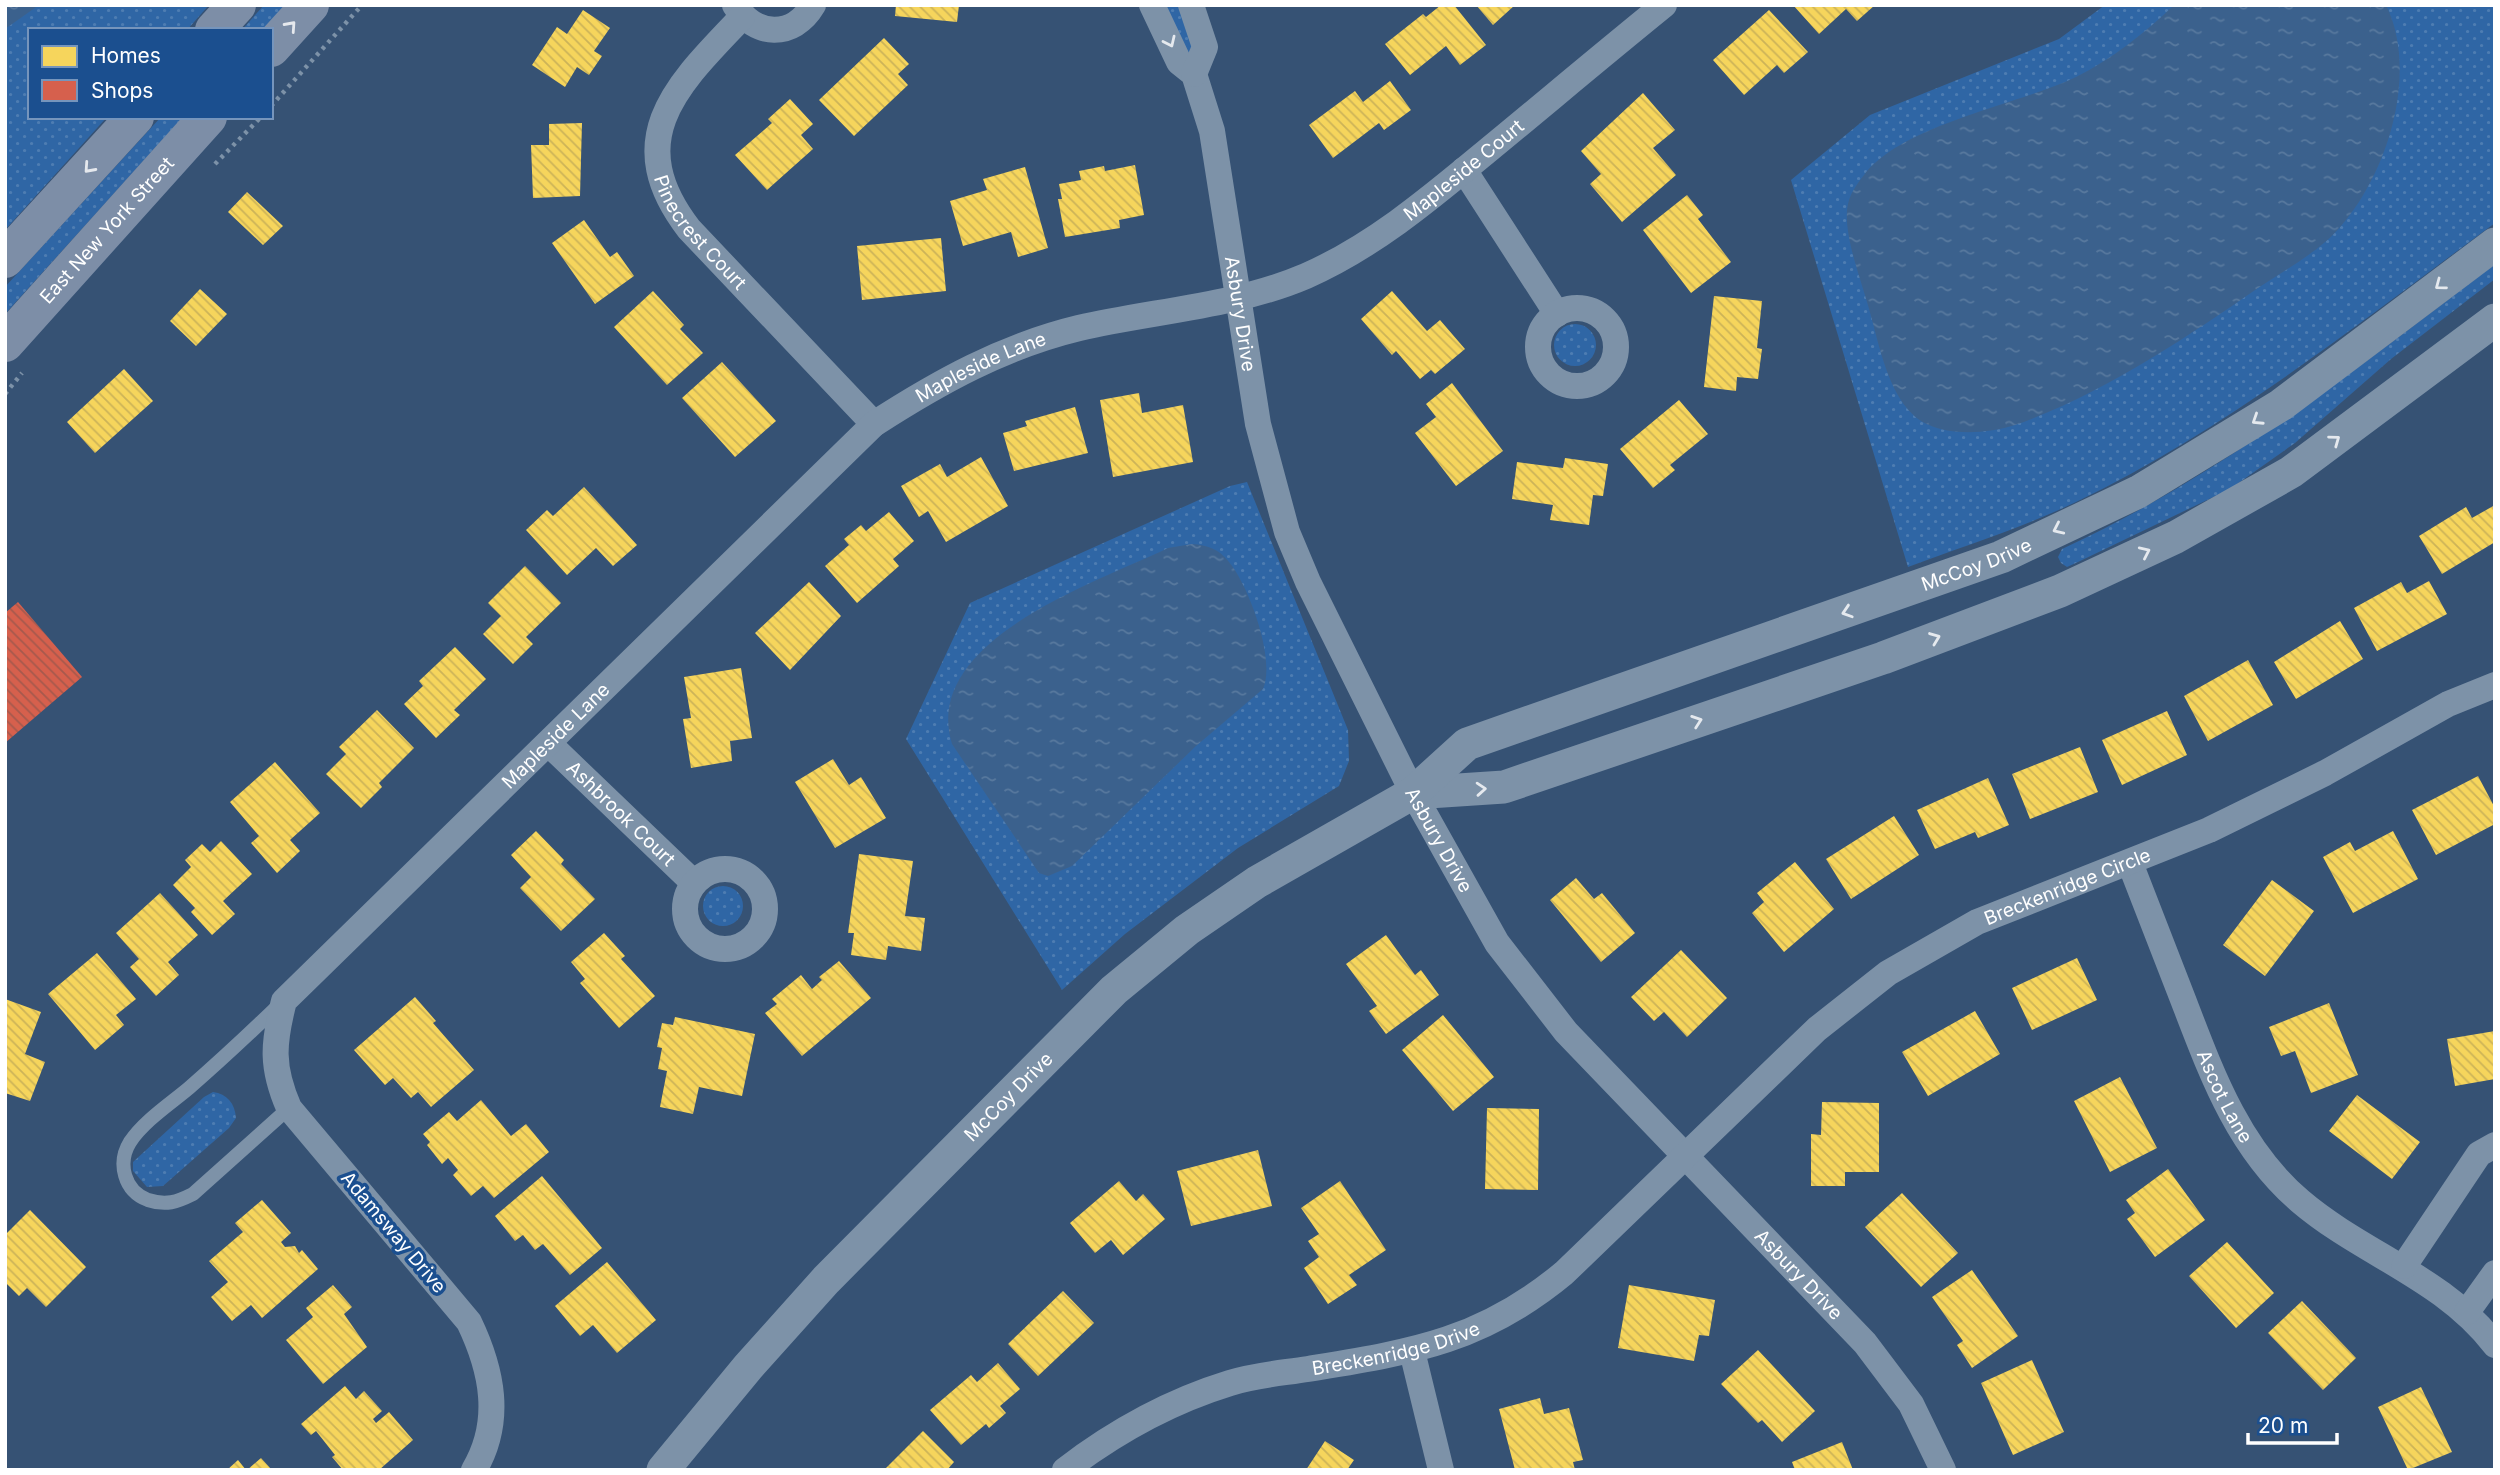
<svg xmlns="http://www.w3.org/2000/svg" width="2500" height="1475" font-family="Inter,sans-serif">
  <defs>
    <pattern id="grass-dots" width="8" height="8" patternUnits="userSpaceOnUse" patternTransform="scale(1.75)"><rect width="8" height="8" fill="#2f66a5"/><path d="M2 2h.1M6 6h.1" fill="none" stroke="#4e7db2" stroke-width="1.8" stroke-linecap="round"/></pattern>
    <pattern id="water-ripples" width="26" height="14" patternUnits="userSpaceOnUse" patternTransform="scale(1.75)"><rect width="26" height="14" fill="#3b618d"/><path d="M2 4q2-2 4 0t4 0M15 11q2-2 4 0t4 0" fill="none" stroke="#58799e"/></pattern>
    <pattern id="homes-back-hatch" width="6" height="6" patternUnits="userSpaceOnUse" patternTransform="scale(1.75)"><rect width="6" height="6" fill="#f6d55c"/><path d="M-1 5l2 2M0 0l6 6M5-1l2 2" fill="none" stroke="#ccb358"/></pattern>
    <pattern id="shops-back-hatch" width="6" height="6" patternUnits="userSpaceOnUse" patternTransform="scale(1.75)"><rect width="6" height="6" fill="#d6604d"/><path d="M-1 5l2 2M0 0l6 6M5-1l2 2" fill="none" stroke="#a6594d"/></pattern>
  </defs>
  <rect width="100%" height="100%" fill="#365274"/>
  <path fill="url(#grass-dots)" d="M5,5H209L187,30H30V117H107L5,230Z
    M264,5H285L263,30H242Z
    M1161,5H1181L1196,52L1191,63Z
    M2105,5H2495V223C2360,322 2228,429 2076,502C2022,528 1964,546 1908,567L1791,180L1870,115L2059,39Z
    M161,117H183L5,314V287Z
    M2495,264V279L2391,359L2295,443L2230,489L2078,562L2067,567L2061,563L2058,557L2062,549C2220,476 2357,369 2495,264Z
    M1554 345a21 21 0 1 1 42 0a21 21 0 1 1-42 0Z
    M1247,482L1348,730L1349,761L1339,786L1238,848L1125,934L1062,990L906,739L970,603L1230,486Z
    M703 906a20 20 0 1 1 40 0a20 20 0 1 1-40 0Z
    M213,1092C227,1094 235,1103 236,1118L229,1128L163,1186L147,1187L133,1171V1162L204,1097Z"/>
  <path fill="url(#water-ripples)" d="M5,5H39L5,29Z
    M2174,5H2386C2419,72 2388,172 2341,226C2320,251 2288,268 2261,286C2184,339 2103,394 2015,425C1990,433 1953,436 1929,425C1888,408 1879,340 1867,302C1860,277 1842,230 1848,204C1850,193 1858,183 1864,175C1903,124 2018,105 2076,77C2112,59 2145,33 2174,5Z
    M1192,544C1207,545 1219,549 1229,562C1249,586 1276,660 1263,689L1196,746L1072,866L1048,876L1039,873L952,744C920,640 1098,582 1168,548Z"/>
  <path fill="url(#homes-back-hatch)" d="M896,5H959L957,22L895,16Z
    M1441,5H1454L1486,45L1460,65L1446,46L1410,75L1385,44L1423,14L1426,17Z
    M1476,5H1515L1493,25Z
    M1793,5H1875L1857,21L1846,9L1819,34Z
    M583,10L610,28L594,51L602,56L589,75L577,67L565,87L532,65L557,27L567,34Z
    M1769,10L1808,52L1784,73L1777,65L1744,95L1713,60Z
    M884,38L909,64L898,74L908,85L854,136L819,100Z
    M1390,81L1411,110L1384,130L1379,123L1333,158L1309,125L1355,91L1363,102Z
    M1643,93L1675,130L1653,148L1676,175L1622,222L1590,184L1601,174L1581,151Z
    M790,99L813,124L801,135L813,149L767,190L735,155L772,123L768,119Z
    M582,123L580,196L533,198L531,145H549V124Z
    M1135,165L1144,215L1119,220L1120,228L1065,237L1058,199H1062L1059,184L1081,180L1079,171L1104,166L1105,171Z
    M1025,167L1048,248L1018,257L1011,232L963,246L950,201L987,190L983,179Z
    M247,192L283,226L263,245L228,212Z
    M1687,195L1703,215L1698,219L1731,262L1691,293L1643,230Z
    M584,220L610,257L617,252L634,276L595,304L552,243Z
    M941,238L946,291L862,300L857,246Z
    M200,289L227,314L196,346L170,321Z
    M653,291L684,325L680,329L703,353L667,385L614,327Z
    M1392,291L1427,331L1440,320L1465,349L1435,374L1431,370L1420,379L1396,351L1392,355L1361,319Z
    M1714,296L1762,301L1757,348L1762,349L1758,379L1737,377L1736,391L1704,387Z
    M722,362L776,421L735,457L682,398Z
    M124,369L153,401L95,453L67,422Z
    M1452,383L1503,451L1456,486L1415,433L1436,417L1426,404Z
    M1139,393L1142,413L1183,405L1193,462L1113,477L1100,400Z
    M1679,400L1708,434L1670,465L1675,470L1653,488L1620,449Z
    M1075,407L1088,453L1014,471L1003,433L1027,426L1025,421Z
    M981,457L1008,506L946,542L928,511L919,517L901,486L940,464L947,477Z
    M1565,458L1608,464L1603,496L1593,495L1589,525L1550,520L1553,505L1512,499L1517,462L1563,468Z
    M584,487L637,545L613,566L596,548L567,575L526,530L547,510L553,516Z
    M2495,505V542L2442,574L2419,536L2466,507L2472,518Z
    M889,512L914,541L893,559L899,566L857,603L825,566L849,545L844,539L861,525L866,531Z
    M525,566L561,603L526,637L533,644L513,664L483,634L501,616L488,603Z
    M2429,581L2447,614L2377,651L2354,608L2401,582L2407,593Z
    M809,582L841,616L790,670L755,633Z
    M2340,621L2363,659L2296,699L2274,662Z
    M455,647L486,679L454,710L460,715L436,738L404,704L423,686L419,681Z
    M2248,660L2273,705L2208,741L2184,696Z
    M741,668L752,738L730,741L732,761L691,768L683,719L691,718L684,677Z
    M377,710L414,748L379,783L382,787L361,808L326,774L346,754L339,747Z
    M2167,711L2187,755L2122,785L2102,740Z
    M2080,747L2098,792L2030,819L2012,774Z
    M833,759L849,785L861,777L886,818L835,848L795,782Z
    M275,762L320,813L290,840L300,851L277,873L251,843L259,836L230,802Z
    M2478,776L2495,808V824L2436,855L2412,810Z
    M1988,778L2009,825L1978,838L1975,832L1935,849L1917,810Z
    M1894,816L1919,855L1851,899L1826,859Z
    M536,831L564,860L561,864L595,899L561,931L520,888L531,877L511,855Z
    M2393,831L2418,879L2353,913L2323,857L2350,842L2355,851Z
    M221,841L252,874L223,901L235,914L212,935L191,912L195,908L173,885L191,867L185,860L202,844L210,852Z
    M859,854L913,861L905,916L925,918L921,951L888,946L886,960L851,955L854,933H848Z
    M1795,862L1834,909L1784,952L1752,913L1764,902L1757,893Z
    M1576,878L1594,899L1602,893L1635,933L1601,962L1550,900Z
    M2272,880L2314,911L2265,976L2223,945Z
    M160,893L198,935L168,962L179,975L156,996L130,967L139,959L116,933Z
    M604,933L625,956L621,959L655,996L619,1028L580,983L585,979L571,962Z
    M1386,935L1415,975L1421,970L1439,995L1386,1034L1369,1011L1377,1006L1346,964Z
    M1681,950L1727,998L1687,1037L1664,1012L1654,1021L1631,997Z
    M97,953L136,999L116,1015L124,1025L95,1050L48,994Z
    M2077,958L2097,1000L2032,1030L2012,988Z
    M839,961L871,998L802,1056L765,1013L777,1004L772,999L801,975L812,989L822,980L819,977Z
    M415,997L436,1021L433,1023L474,1070L431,1107L418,1092L411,1098L393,1078L385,1085L354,1050Z
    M5,999L41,1012L25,1054L45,1062L30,1101L5,1093Z
    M2329,1003L2358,1075L2311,1093L2295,1051L2281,1056L2269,1027Z
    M1975,1011L2000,1054L1928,1096L1902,1052Z
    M1443,1015L1494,1077L1453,1111L1402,1050Z
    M675,1017L755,1034L742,1096L699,1087L693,1114L660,1107L667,1071L658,1069L662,1048L657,1047L662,1023L673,1025Z
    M2495,1031V1079L2455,1086L2447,1039Z
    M2120,1077L2157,1148L2110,1172L2074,1101Z
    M2357,1095L2420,1142L2392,1179L2329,1131Z
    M481,1100L511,1136L526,1124L549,1152L494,1198L483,1186L471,1196L453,1175L458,1170L448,1158L442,1164L427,1145L430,1142L423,1134L449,1112L457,1121Z
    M1822,1102L1879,1103V1172H1845V1186H1811V1134L1821,1135Z
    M1487,1108L1539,1109L1538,1190L1485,1189Z
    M1258,1150L1272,1206L1191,1226L1177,1171Z
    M2168,1169L2205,1220L2155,1257L2127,1219L2135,1213L2126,1200Z
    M542,1176L602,1248L570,1275L543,1244L535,1250L523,1235L515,1241L495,1216Z
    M1119,1181L1136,1201L1143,1194L1165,1219L1123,1255L1111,1240L1095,1253L1070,1223Z
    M1340,1181L1386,1250L1349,1275L1357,1285L1328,1304L1304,1268L1319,1257L1308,1241L1319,1234L1301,1208Z
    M1902,1193L1958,1253L1921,1287L1865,1227Z
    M262,1200L291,1233L281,1242L285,1247L295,1246L299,1253L302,1250L318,1269L262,1318L251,1305L232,1321L211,1297L228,1282L209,1261L243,1232L235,1223Z
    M30,1210L86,1267L46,1307L27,1288L19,1296L5,1282V1235Z
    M2227,1242L2274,1293L2236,1328L2189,1276Z
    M607,1262L656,1320L617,1353L593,1325L580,1336L555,1306Z
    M1972,1270L2018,1336L1972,1368L1957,1345L1963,1341L1932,1297Z
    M333,1285L352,1307L344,1314L367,1347L323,1384L286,1340L313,1317L306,1308Z
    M1629,1285L1715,1300L1709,1336L1699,1335L1694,1361L1618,1348Z
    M1063,1291L1094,1323L1038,1376L1008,1344Z
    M2302,1301L2356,1358L2323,1390L2268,1333Z
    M1758,1350L1815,1411L1782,1442L1762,1420L1758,1423L1721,1384Z
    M2032,1360L2064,1432L2013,1455L1981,1383Z
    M998,1363L1020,1389L1000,1406L1006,1413L989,1428L986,1424L961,1445L930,1410L971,1375L977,1382Z
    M345,1386L356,1399L364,1391L382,1411L373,1419L376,1423L389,1412L413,1440L379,1470H343L332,1457L335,1455L316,1431L311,1435L301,1424Z
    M2421,1387L2452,1452L2408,1470L2378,1407Z
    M1540,1398L1544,1414L1569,1408L1583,1460L1573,1462L1575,1470H1515L1499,1409Z
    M923,1431L954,1462L947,1470H884Z
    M1325,1441L1354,1460L1347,1470H1306Z
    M1842,1442L1853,1470H1795L1792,1462Z
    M261,1458L272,1470H247Z
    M238,1460L246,1470H227Z"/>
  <path fill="url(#shops-back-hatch)" d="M18,602L82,677L5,743V613Z"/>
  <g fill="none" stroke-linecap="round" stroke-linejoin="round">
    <path stroke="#7d92a8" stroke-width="4.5" stroke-dasharray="3.5 5" stroke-linecap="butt" d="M271,106L362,5
      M215,164L261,117
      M5,394L22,373"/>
    <path stroke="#7d92a8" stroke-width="14" d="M280,1004C250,1033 220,1061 189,1088C170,1104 144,1121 130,1142C117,1163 124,1191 148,1200C166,1206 177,1202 193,1194L289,1108"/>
    <g stroke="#7d92a8" stroke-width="26">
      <path d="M735,5C755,37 793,39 813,5"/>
      <path id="s1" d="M1152,5L1179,62L1194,74L1212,131L1258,424L1287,532L1308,582L1413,793L1497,943L1566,1032L1865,1343L1911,1404L1943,1470"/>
      <path d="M1191,5L1205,47L1194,74"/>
      <path id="s2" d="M742,17C678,84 619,138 689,229L874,424"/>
      <path d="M1464,170L1557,314"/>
      <circle cx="1577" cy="347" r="39"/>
      <path id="s3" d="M549,744L694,883"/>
      <path id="s4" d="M2130,863C2148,909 2166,956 2184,1002C2212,1075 2239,1149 2300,1201C2362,1254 2444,1278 2495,1345"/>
      <circle cx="725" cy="909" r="40"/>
      <path d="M2404,1266L2479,1154L2495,1145"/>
      <path d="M2467,1312L2495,1273"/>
      <path d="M1412,1351L1441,1470"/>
      <path id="s5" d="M474,1470C503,1421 492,1370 469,1322L289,1108C271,1067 273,1043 284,1001L874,424C939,382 1004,346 1079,328C1153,311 1236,306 1306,276C1376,245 1434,195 1492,147C1549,100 1606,52 1664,5"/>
      <path id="s6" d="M1065,1470C1116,1431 1168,1402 1230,1383C1255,1375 1283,1373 1308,1369C1411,1352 1481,1342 1564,1273L1817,1029L1888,973L1977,922L2209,830L2325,773L2448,704L2495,685"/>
    </g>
    <g stroke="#7d92a8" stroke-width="33">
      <path d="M1413,793L1504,787L1883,658L2060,591L2176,537L2291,472L2495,320"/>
      <path id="s7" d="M663,1470L748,1367L826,1280L1114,990L1187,930L1257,882L1413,793L1467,744L2001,557L2138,492L2281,405L2495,244"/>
    </g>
    <g stroke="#7d8ea7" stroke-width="38">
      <path d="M214,30L237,5"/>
      <path d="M271,48L310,5"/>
      <path d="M5,259L135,117"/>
      <path id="s8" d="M5,343L208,117"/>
    </g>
  </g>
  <defs><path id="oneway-chevron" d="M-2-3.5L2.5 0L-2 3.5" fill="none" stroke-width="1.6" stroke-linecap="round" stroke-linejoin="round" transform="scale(1.75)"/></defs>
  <g stroke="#e5e8ed">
    <use href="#oneway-chevron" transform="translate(291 26) rotate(-48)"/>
    <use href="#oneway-chevron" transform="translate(89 168) rotate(132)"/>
  </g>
  <g stroke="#e5e9ee">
    <use href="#oneway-chevron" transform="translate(1170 42) rotate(65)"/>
    <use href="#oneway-chevron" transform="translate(2440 285) rotate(143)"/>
    <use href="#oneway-chevron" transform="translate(2257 420) rotate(147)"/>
    <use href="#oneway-chevron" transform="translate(2335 440) rotate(-36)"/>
    <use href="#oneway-chevron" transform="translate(2058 529) rotate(155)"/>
    <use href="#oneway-chevron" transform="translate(2145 552) rotate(-25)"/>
    <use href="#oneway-chevron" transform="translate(1847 612) rotate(162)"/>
    <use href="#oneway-chevron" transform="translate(1935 638) rotate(-21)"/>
    <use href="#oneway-chevron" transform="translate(1697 721) rotate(-19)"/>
    <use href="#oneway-chevron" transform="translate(1481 789) rotate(-4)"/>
  </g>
  <g text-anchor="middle" stroke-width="7" stroke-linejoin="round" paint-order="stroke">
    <g font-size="19" fill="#fff" stroke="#1b4f8f">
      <text dy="7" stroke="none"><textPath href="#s5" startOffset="2021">Mapleside Court</textPath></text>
      <text dy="7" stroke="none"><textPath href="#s8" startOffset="152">East New York Street</textPath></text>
      <text dy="7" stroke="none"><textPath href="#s2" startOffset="257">Pinecrest Court</textPath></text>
      <text dy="7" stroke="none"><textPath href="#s1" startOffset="327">Asbury Drive</textPath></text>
      <text dy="7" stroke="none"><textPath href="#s5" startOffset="1491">Mapleside Lane</textPath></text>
      <text dy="7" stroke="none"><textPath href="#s7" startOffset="1631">McCoy Drive</textPath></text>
      <text dy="7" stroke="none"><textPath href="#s5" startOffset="924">Mapleside Lane</textPath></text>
      <text dy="7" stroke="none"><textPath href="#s3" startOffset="100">Ashbrook Court</textPath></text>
      <text dy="7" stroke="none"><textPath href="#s1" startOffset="894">Asbury Drive</textPath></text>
      <text dy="7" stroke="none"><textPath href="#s6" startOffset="1186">Breckenridge Circle</textPath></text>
      <text dy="7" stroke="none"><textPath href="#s7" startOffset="509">McCoy Drive</textPath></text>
      <text dy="7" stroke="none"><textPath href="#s4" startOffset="252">Ascot Lane</textPath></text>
      <text transform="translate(394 1232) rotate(50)" y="7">Adamsway Drive</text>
      <text dy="7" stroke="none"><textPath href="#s1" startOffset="1461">Asbury Drive</textPath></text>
      <text dy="7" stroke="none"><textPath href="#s6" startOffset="357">Breckenridge Drive</textPath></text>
    </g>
  </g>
  <rect width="2500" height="1475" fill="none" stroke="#ffffff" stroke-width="14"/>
  <rect x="28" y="28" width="245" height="91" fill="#1b4f8f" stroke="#7695bc" stroke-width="2"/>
  <rect x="42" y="46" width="35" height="21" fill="#f6d55c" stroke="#7695bc" stroke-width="2"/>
  <text x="91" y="63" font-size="21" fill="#ffffff">Homes</text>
  <rect x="42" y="80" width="35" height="21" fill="#d6604d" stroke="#7695bc" stroke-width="2"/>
  <text x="91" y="98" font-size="21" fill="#ffffff">Shops</text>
  <path d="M2248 1433v10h89v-10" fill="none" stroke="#ffffff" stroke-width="3.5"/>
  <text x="2258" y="1433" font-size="21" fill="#ffffff" stroke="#1b4f8f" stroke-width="5" paint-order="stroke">20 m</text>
</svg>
